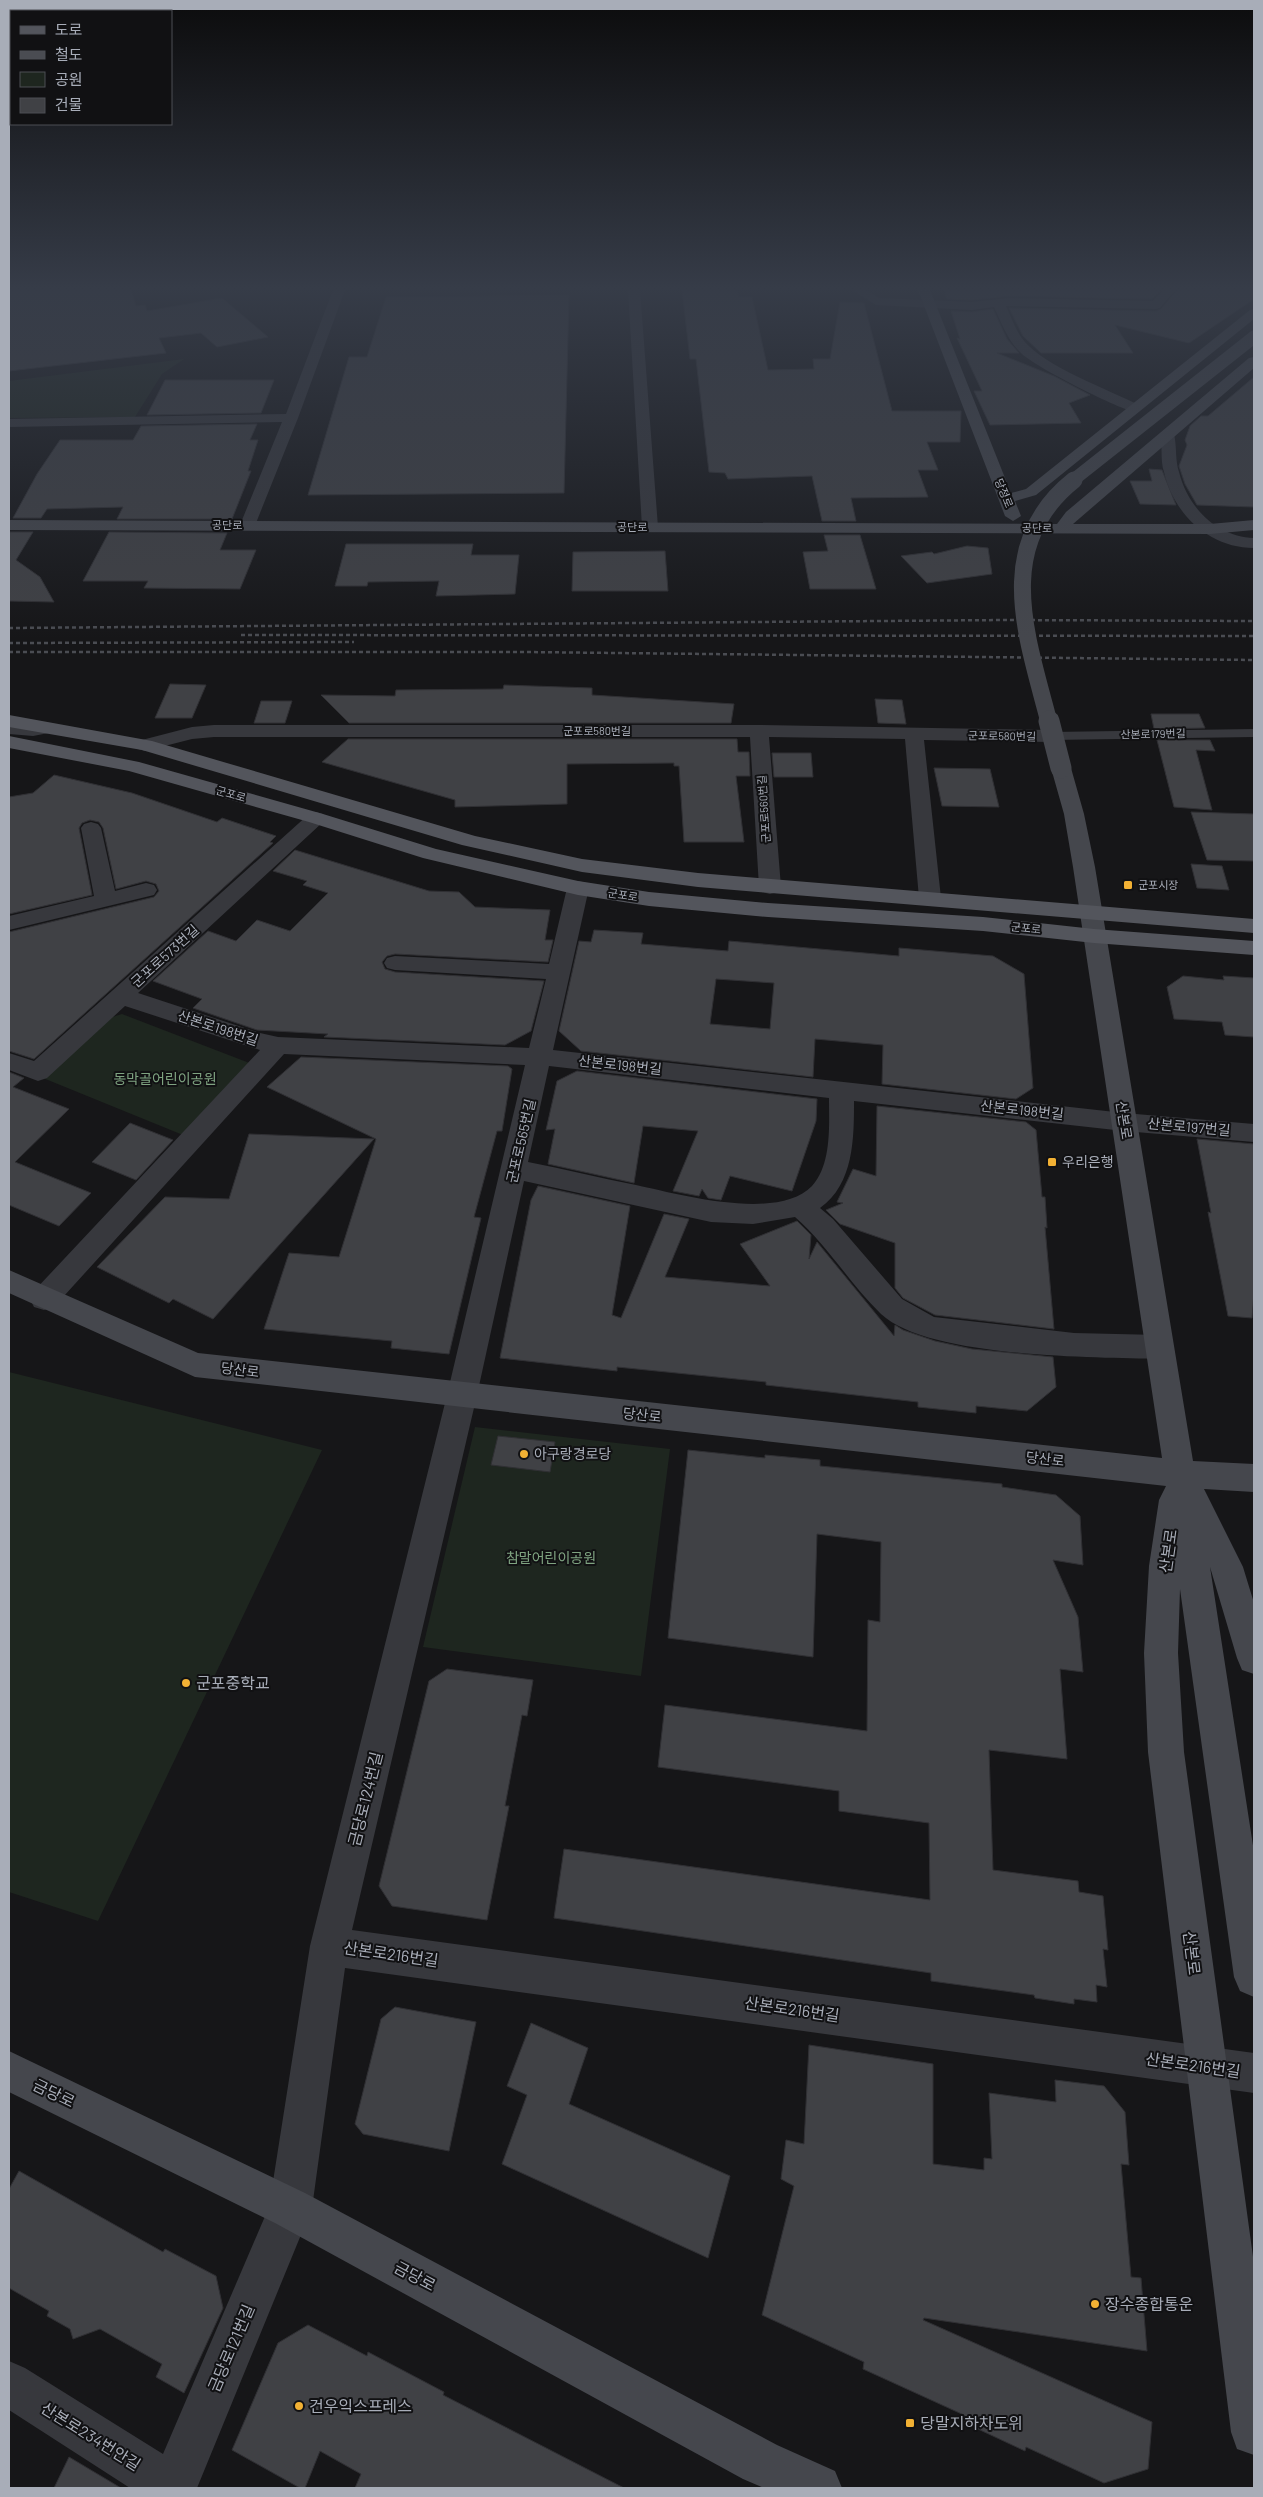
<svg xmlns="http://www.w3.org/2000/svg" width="1263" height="2497" font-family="Barlow,'Noto Sans KR',sans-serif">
  <rect width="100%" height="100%" fill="#161618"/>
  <path fill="#1e261f" d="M184,359L162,374L135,417L9,418V381Z
    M122,1014L252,1064L183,1135L43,1078L109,1018Z
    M9,1372L322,1450L98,1921L9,1892Z
    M475,1427L670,1449L641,1676L423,1647Z"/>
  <path fill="#404145" stroke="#303034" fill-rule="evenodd" d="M9,290H131L136,306L145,305L147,311L222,298L268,337L217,347L201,333L159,338L166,353L9,371Z
    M682,290H737L739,297H752L768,370L814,369L813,359H830L840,302L864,303L892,411H961L960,442H927L938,470H918L928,497L851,498L856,521H822L812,476L728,479L725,473L709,472L696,359H690Z
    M944,290H1161L1152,299L1010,296L972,300L947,299Z
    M1177,290H1254V299L1189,343L1115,325L1133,353H1041L1023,336L1009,308L1156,311L1161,309Z
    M569,295L564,493L308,495L349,357H367L386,297Z
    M993,309L1007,339L1019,353H997L1054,376L1090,395L1069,403L1081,423L990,425L974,391H982L957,338L960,339L951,311L972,312Z
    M1254,377V507L1197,505L1185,484L1179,466L1187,445L1185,440L1190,426L1201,416H1208Z
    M165,380H274L261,413L147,415Z
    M257,424L250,440H258L248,471H251L232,519H117L123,507L47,509L41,518H13L37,474L60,440H133L141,426Z
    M1149,469L1162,470L1176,505L1140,504L1130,481H1152Z
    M9,532H33L16,560L40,577L54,602L9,601Z
    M109,532L227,533L220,550H256L240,589L144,588L148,581H83Z
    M824,535H860L876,589H810L803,552L828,551Z
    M346,544H473L471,555H519L515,594L436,596L439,581L368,582L367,586H335Z
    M967,546L988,548L992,574L927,583L901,556L932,552L934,554Z
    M665,551L668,591H572L573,552Z
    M170,684L206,685L192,718H155Z
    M504,685L592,688V695L734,704L731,723H349L321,695L395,696L396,690L503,689Z
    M875,699L902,700L906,724L878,723Z
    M261,701H292L285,723H254Z
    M1151,714H1199L1205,728L1154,729Z
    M348,739H737L738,752H749L750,776H736L744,842H684L679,766H674V763L567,764V804L455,807V800L322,762Z
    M1157,740H1210L1215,751L1196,750L1212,810L1174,807Z
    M772,753H811L813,777H774Z
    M934,768L990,769L999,807L942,806Z
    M54,775L132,793L217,822L222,818L276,836L270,842L273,843L34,1059L9,1051V932L154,897L159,891L156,884L146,881L116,889L103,828L99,822L90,820L82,823L79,828L92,895L9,914V797L33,793Z
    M1191,812L1254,814V861L1207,860Z
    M295,850L429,891L459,892L475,907L550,910L545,940H553L548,962L395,954L387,956L382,962L385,969L395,972L544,981L531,1031L505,1045L324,1037L328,1034L257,1030L193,1008L202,999L153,981L208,931L236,941L257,920L290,931L328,893L303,885L307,881L273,871Z
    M1191,864L1222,866L1229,890L1197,888Z
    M594,930L643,933L641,944L728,951L729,941L899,956V948L993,956L1024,974L1033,1088L1016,1099L882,1084L883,1045L815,1039L813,1077L581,1051L559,1031L579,941L591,942ZM716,979L774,983L770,1029L710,1024Z
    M1183,976L1224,980L1223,976L1254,978V1037L1225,1035L1222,1022L1174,1019L1167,987Z
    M301,1057L508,1066L512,1069L502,1131H497L474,1217L481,1218L449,1354L391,1348L392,1341L264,1329L289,1253L339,1257L376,1139L267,1087Z
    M577,1071L817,1099L816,1121L792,1191L730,1176L721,1200L708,1198L702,1189L699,1196L673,1191L698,1131L643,1126L634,1183L548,1164L555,1129L546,1130L557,1081Z
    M9,1072L24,1078L13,1087L69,1109L15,1162L91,1193L59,1226L9,1205Z
    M877,1106L1026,1122L1036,1130L1042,1197H1045L1047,1228L1045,1227L1054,1329L935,1315L903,1298L895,1288V1243L840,1224L826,1210L843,1203L837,1202L853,1169L876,1176Z
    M130,1123L173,1140L136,1180L92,1162Z
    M249,1134L374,1139L213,1319L173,1299L169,1303L97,1267L165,1197L229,1199Z
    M1197,1139L1254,1144V1293L1252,1318L1228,1316L1208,1212L1211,1213Z
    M538,1186L630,1206L612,1315L621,1318L664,1214L689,1219L665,1277L770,1286L740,1244L797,1221L811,1235L809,1259L817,1242L894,1336L895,1325L903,1330L935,1341L972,1349L1053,1357L1056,1387L1027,1411L976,1406V1413L918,1407V1402L766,1385V1382L617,1367V1371L500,1358L531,1200Z
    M498,1436L555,1442L550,1472L491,1465Z
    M688,1450L765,1458V1455L820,1460V1466L1002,1484V1487L1056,1495L1080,1516L1083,1565L1053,1560L1078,1617L1083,1672L1060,1669L1067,1759L989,1750L993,1870L1078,1881L1079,1892L1103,1896L1108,1950L1103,1949L1107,1987L1096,1985L1097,2002L1074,1999V2004L1035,1998L1034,1995L931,1981V1973L554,1918L564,1849L930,1900L929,1823L839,1811V1791L658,1767L665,1705L867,1731L868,1620L880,1622L881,1542L817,1534L813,1657L668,1638Z
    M447,1669L533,1680L527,1716L522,1715L505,1806H509L487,1920L392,1906L379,1886L429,1681Z
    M395,2007L476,2022L449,2151L363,2134L355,2124L381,2019Z
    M531,2023L588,2048L569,2104L730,2176L708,2258L502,2164L527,2095L507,2086Z
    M809,2045L933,2064V2164L984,2170V2158L992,2159L989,2093L1056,2102L1055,2080L1104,2086L1125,2112L1129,2165L1121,2164L1131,2277L1141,2278L1147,2351L924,2318L923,2320L1152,2422L1148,2469L1104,2483L1026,2447L1025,2451L963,2422L964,2415L863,2369L864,2362L762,2315L794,2186L781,2179L786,2140L804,2144Z
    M19,2171L163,2252L165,2249L216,2276L223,2308L184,2393L156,2377L162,2364L100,2329L73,2339L70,2329L47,2316L49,2311L9,2288V2189Z
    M308,2325L367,2356L368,2352L444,2392L443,2395L624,2488H355L361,2474L320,2451L305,2488H300L232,2450L278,2343Z
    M69,2457L121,2488H54Z"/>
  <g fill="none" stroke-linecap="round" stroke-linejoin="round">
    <path fill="#37383d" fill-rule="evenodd" d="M1254,729V737L1051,740L1045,736L1051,732Z"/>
    <path fill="#37383d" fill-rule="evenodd" d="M333,290H345L298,418L254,528L248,530L240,525L282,422L9,427V419L286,414Z
      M628,290H640L658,527L650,532L642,527Z
      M852,290H866L879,298L972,302L1010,298L1153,301L1163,290H1175L1160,308L1156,309L1006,306C1011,317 1016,331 1024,341C1046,367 1107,389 1139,405L1141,408L1134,412C1115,407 1035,367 1021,353C1008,341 1002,324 994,307L972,310L876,305Z
      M1167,430L1174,434C1177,447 1175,460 1179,472C1188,508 1217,537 1254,538V548C1210,548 1174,515 1164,472C1160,460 1163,447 1160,434Z
      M9,722C22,723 43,721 54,724L57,728L54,732L33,736L9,734Z
      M214,725H759L1051,730L1058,732L1061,736L1058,740L1051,742L924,740L941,898L938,903L930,905L922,903L919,898L905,739L769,737L781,887L778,892L770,894L762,892L759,887L750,737H214L192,739L145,751L138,749L135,745L138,741L192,727Z
      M316,812L323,814L326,818L323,822L138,993L260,1033L278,1037L529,1048L546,979L395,970L387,968L384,963L387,958L395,956L549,964L567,888L570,883L578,881L586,883L589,888L553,1050L1124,1113L1254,1124V1142L1124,1131L854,1101C854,1138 854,1184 820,1208L833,1219L902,1299L934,1317L1074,1333L1159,1335L1169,1339L1174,1347L1169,1355L1159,1359C1094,1357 928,1358 881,1314C850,1284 828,1246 795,1217L753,1224L711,1222L524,1181L477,1395L352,1930L1254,2053V2093L345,1968L312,2208L197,2488H130L9,2410V2361L25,2368L163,2454L269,2207L310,1946L447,1395L525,1065L284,1054L54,1307L44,1310L34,1307L30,1299L34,1291L260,1050L125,1006L47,1078L38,1081L9,1070V1053L34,1061L309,814ZM549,1066L829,1098C829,1125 832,1164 812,1186C778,1222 678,1194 636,1185C600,1178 564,1169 528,1162Z
      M91,822L98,824L101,828L115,891L146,883L154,885L157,890L154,895L9,930V916L94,896L81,828L84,824Z"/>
    <path fill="#45474d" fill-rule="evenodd" d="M918,290H930L1011,493L1026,489L1250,310L1254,309V319L1036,495L1015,501L1021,516L1013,521L1005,516Z
      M1254,357V368L1073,524H1210L1254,520V530L1210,534L9,530V520L1057,524L1066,512L1249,358Z
      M1061,762L1068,764L1071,768L1084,814L1095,867L1193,1461L1254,1464V1492L1204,1489L1243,1567L1254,1603V1674L1242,1670L1237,1658L1210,1567L1254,1852V1997L1240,1991L1234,1977L1180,1589L1178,1653L1184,1752L1254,2264V2455L1237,2449L1231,2432L1148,1752L1144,1653L1149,1566L1159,1500L1166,1486L195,1377L9,1293V1270L198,1353L1162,1458L1073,867L1064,814L1051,768L1054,764Z
      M9,2051L305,2193L777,2445L835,2471L842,2488H764L743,2479L275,2223L9,2092Z"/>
    <path fill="#53555c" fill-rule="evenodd" d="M9,715L152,741L475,836L582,859L698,873L1254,919V933L698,887L582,872L462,845L142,750L9,727Z
      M9,736L139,762L323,814L436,849L578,881L649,892L768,903L983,917L1094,929L1254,941V955L1094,943L983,931L768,917L649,906L578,895L423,858L309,822L129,771L9,748Z"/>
    <path stroke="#4a4c52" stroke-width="2.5" stroke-dasharray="4 3" stroke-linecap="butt" d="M9,628L1005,620L1254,621
      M241,635L1254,636
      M9,643L354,642
      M9,652H525L1254,660"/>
    <path stroke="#45474d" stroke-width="13" d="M1072,481L1254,337"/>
    <path stroke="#45474d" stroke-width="17" d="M1049,722C1027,637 992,545 1074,480"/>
    <path stroke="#45474d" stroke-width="21" d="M1049,721L1061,768"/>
  </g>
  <linearGradient id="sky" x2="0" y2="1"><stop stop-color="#0c0c0d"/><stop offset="0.45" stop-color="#363c48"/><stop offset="1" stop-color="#363c48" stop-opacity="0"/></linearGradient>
  <rect width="1263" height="639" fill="url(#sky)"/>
  <g fill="#f2b134" stroke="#111113" stroke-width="2">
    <rect x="1123" y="880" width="10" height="10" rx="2.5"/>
    <rect x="1047" y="1157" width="10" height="10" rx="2.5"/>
    <circle cx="524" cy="1454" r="5"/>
    <circle cx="186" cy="1683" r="5"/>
    <circle cx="1095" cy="2304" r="5"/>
    <circle cx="299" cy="2406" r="5"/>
    <rect x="905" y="2418" width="10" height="10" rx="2.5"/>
  </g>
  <g text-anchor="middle" stroke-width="4" stroke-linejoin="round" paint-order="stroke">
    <g font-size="11" fill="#a8adb8" stroke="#111113">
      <text transform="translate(1004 493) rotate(68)" y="4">당정로</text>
      <text x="227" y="529">공단로</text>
      <text x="632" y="531">공단로</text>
      <text transform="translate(1037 528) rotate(1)" y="4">공단로</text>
      <text x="597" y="735">군포로580번길</text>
      <text transform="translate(1153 734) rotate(-1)" y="4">산본로179번길</text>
      <text transform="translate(1002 736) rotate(1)" y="4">군포로580번길</text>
      <text transform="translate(231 794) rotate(16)" y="4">군포로</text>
      <text transform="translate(764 809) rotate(-94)" y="4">군포로560번길</text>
      <text transform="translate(623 895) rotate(9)" y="4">군포로</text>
      <text transform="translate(1026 928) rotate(6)" y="4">군포로</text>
    </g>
    <g font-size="11" fill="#a8adb8" stroke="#111113" text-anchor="start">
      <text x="1138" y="889">군포시장</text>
    </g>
    <g font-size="14" fill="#a8adb8" stroke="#111113">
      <text transform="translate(165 956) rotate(-42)" y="5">군포로573번길</text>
      <text transform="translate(218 1028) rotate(18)" y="5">산본로198번길</text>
      <text transform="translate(620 1065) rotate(6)" y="5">산본로198번길</text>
      <text transform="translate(1022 1110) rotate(6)" y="5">산본로198번길</text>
      <text transform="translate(1124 1120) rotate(81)" y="5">산본로</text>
      <text transform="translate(1189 1127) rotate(5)" y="5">산본로197번길</text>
      <text transform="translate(521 1141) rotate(-77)" y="5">군포로565번길</text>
      <text transform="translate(240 1370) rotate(7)" y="5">당산로</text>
      <text transform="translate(642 1415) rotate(6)" y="5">당산로</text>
      <text transform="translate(1045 1459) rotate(6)" y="5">당산로</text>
    </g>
    <g font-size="14" fill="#7fa381" stroke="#111113">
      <text x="165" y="1084">동막골어린이공원</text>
      <text x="551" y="1563">참말어린이공원</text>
    </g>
    <g font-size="14" fill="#a8adb8" stroke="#111113" text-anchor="start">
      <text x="1062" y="1167">우리은행</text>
      <text x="534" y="1459">아구랑경로당</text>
    </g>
    <g font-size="16" fill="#a8adb8" stroke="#111113">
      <text transform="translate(1168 1551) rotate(-82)" y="6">산본로</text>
      <text transform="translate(365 1799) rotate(-76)" y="6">금당로124번길</text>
      <text transform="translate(1192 1953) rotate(83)" y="6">산본로</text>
      <text transform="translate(391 1954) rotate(8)" y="6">산본로216번길</text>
      <text transform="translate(792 2009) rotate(8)" y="6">산본로216번길</text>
      <text transform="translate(1193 2065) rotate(8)" y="6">산본로216번길</text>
      <text transform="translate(54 2093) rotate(26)" y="6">금당로</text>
      <text transform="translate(415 2276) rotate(28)" y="6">금당로</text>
      <text transform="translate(231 2348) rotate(-67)" y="6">금당로121번길</text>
      <text transform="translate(91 2436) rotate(32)" y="6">산본로234번안길</text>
    </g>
    <g font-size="16" fill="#a8adb8" stroke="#111113" text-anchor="start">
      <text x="196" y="1689">군포중학교</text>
      <text x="1105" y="2310">장수종합통운</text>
      <text x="309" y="2412">건우익스프레스</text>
      <text x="920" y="2429">당말지하차도위</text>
    </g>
  </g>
  <rect width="1263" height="2497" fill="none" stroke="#a8adb8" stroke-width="20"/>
  <rect x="10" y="10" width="162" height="115" fill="#111113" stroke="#4d4f55"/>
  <rect x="20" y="26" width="25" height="8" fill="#53555c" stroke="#4d4f55"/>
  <text x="55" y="35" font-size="15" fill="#a8adb8">도로</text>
  <rect x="20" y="51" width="25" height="8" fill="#4a4c52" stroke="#4d4f55"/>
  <text x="55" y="60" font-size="15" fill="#a8adb8">철도</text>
  <rect x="20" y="72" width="25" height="15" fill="#1e261f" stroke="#4d4f55"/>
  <text x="55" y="85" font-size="15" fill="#a8adb8">공원</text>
  <rect x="20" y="98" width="25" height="15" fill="#404145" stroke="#4d4f55"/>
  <text x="55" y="110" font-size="15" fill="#a8adb8">건물</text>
</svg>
